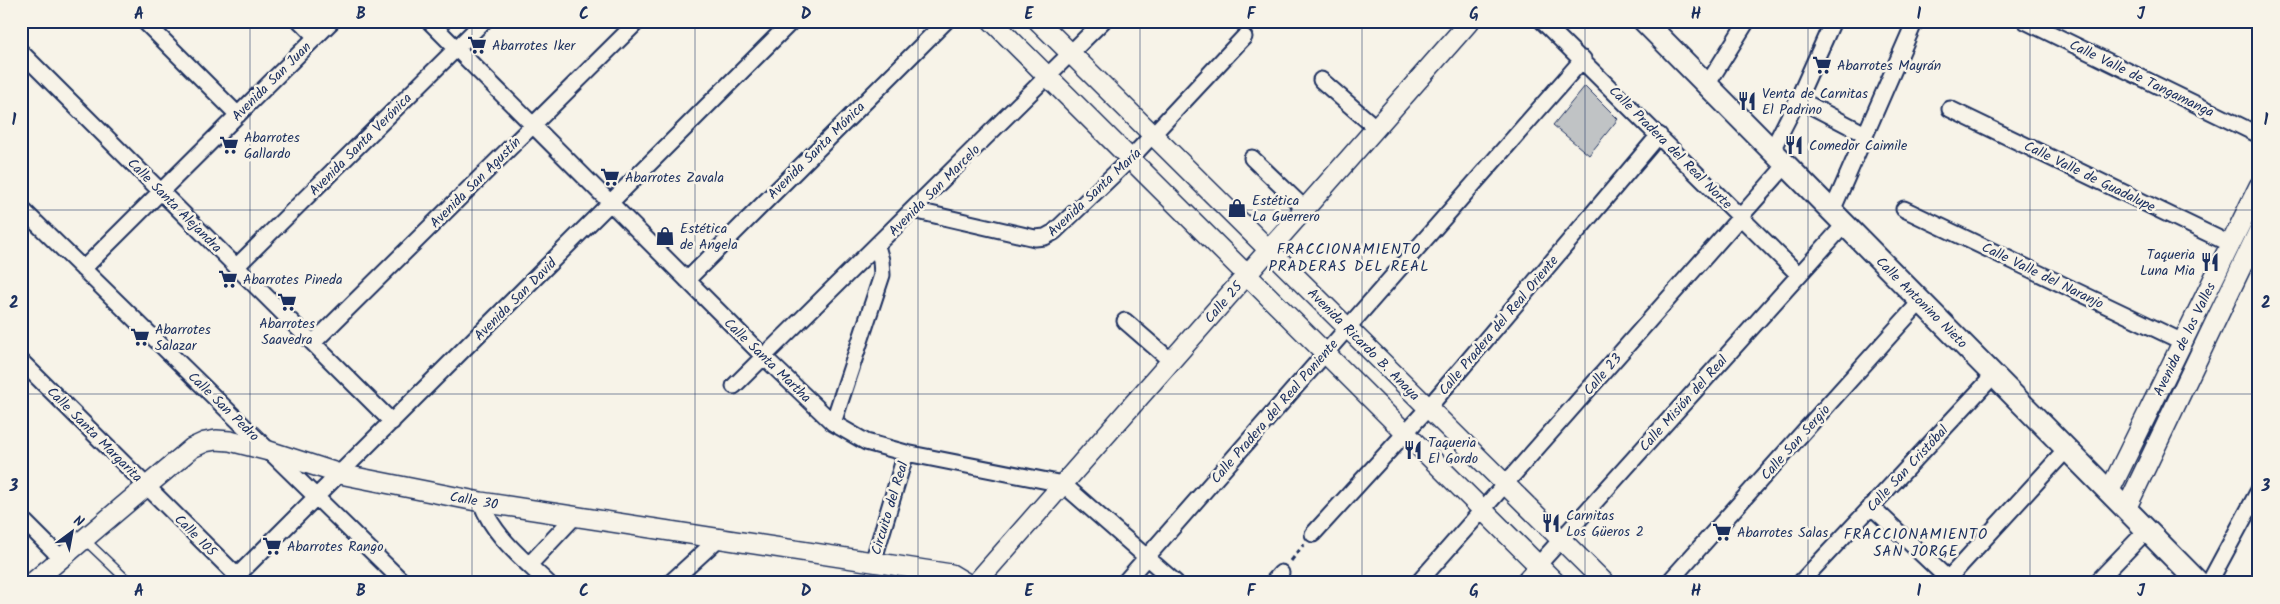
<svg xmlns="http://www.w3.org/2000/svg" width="2280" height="604" font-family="Kalam,sans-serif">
  <rect width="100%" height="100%" fill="#f7f3e8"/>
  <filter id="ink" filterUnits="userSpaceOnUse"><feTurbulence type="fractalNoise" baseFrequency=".02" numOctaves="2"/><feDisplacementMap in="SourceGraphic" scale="10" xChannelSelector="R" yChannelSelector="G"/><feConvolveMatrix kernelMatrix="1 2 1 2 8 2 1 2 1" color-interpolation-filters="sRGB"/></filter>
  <g filter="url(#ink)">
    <path fill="#c0c3c5" stroke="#1b2f5e" d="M1585,86L1618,119L1589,155L1553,125Z"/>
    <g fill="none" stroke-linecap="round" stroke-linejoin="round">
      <g stroke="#1b2f5e" stroke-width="11">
        <path id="service" d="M85,540L130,583"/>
      </g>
      <g stroke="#1b2f5e" stroke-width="19">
        <path id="minor" d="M144,21L238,115
          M300,21L316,37
          M429,21L764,357L833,423L866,442L906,453L1063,484L1176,583
          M1542,21L1799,275
          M2025,21L2259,135
          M21,52L392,422
          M1321,80L1376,128
          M1707,85L1747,21
          M1798,99L1865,134
          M1950,109L2230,244
          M1772,150L1798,99L1833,21
          M1252,158L1305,209
          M21,208L404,583
          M1904,209L2183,342
          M913,210L1035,238L1045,237L1054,232L1130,159L1244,37
          M1832,211L1915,21
          M236,267L484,21
          M83,269L332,21
          M687,280L946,21
          M1125,321L1171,361
          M313,343L638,21
          M21,361L243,582
          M734,386L1103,21
          M833,423L882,275L881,260L877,246
          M481,502C493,536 523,559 548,583
          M1871,506L1948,579
          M21,518L62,559
          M1313,534L1428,408L1659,135
          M873,562L906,453
          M529,565L575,516
          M237,576L792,21
          M670,583L718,539
          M1124,583L1583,59
          M1272,583L1281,573
          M1418,583L1786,165
          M1522,583L1845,224
          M1668,583L1921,301
          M1800,583L1994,375
          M1944,583L2067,449
          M2096,583L2147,530
          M2209,583L2259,490"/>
      </g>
      <g stroke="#1b2f5e" stroke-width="22">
        <path id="tertiary" d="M992,21L1556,583
          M1038,21L1605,583
          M2109,492L2259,186
          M2126,509L2259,230
          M32,583L192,448L205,442L216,440L230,441L269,451L340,474L481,502L951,574L966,583
          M976,583L1470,21"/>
      </g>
      <g stroke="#1b2f5e" stroke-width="25">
        <path id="secondary" d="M1644,21L2199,583"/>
      </g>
      <path stroke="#1b2f5e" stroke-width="3" stroke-dasharray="5 4" stroke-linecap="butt" d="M1291,561L1304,544"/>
      <use href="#service" stroke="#f7f3e8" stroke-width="8"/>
      <use href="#minor" stroke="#f7f3e8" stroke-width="15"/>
      <use href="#tertiary" stroke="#f7f3e8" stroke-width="19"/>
      <use href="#secondary" stroke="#f7f3e8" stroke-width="21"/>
    </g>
  </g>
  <path fill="none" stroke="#1b2f5e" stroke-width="1" stroke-opacity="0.55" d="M250,21V583M472,21V583M695,21V583M918,21V583M1140,21V583M1362,21V583M1585,21V583M1808,21V583M2030,21V583M21,210H2259M21,394H2259"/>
  <defs>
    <g id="supermarket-bare" transform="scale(1.5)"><path d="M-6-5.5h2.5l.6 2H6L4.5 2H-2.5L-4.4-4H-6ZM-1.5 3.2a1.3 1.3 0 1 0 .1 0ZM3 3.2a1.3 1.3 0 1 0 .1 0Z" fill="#1b2f5e" stroke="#f7f3e8" stroke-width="2.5" paint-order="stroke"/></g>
    <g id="restaurant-bare" transform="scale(1.5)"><path d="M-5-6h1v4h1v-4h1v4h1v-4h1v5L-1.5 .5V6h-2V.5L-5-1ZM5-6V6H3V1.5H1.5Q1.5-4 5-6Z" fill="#1b2f5e" stroke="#f7f3e8" stroke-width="2.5" paint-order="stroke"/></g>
    <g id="shop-bare" transform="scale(1.5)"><path d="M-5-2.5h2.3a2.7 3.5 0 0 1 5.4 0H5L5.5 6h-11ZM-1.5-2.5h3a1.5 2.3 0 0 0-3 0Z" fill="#1b2f5e" stroke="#f7f3e8" stroke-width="2.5" paint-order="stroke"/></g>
  </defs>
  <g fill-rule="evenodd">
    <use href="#supermarket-bare" x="477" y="45"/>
    <use href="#supermarket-bare" x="1822" y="65"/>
    <use href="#restaurant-bare" x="1747" y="101"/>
    <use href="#supermarket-bare" x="229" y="145"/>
    <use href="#restaurant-bare" x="1794" y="145"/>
    <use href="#supermarket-bare" x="610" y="177"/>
    <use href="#shop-bare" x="1237" y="208"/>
    <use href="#shop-bare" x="665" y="236"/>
    <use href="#restaurant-bare" x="2210" y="262"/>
    <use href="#supermarket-bare" x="228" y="279"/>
    <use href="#supermarket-bare" x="287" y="302"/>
    <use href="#supermarket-bare" x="140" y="337"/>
    <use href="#restaurant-bare" x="1413" y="450"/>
    <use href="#restaurant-bare" x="1551" y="523"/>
    <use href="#supermarket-bare" x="1722" y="532"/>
    <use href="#supermarket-bare" x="272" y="546"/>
  </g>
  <g text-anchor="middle" stroke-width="5" stroke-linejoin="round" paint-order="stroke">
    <g font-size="14" fill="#1b2f5e" stroke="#f7f3e8" text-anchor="start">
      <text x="492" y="50">Abarrotes Iker</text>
      <text x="1837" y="70">Abarrotes Mayrán</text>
      <text x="1762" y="98">Venta de Carnitas<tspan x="1762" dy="16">El Padrino</tspan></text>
      <text x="244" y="142">Abarrotes<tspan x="244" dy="16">Gallardo</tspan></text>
      <text x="1809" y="150">Comedor Caimile</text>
      <text x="625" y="182">Abarrotes Zavala</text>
      <text x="1252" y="205">Estética<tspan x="1252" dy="16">La Guerrero</tspan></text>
      <text x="680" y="233">Estética<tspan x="680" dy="16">de Angela</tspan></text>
      <text x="2195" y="259" text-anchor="end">Taqueria<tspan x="2195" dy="16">Luna Mia</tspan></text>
      <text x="243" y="284">Abarrotes Pineda</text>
      <text x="287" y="328" text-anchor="middle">Abarrotes<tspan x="287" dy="16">Saavedra</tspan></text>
      <text x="155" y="334">Abarrotes<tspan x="155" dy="16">Salazar</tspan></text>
      <text x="1428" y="447">Taqueria<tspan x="1428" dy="16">El Gordo</tspan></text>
      <text x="1566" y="520">Carnitas<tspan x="1566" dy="16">Los Güeros 2</tspan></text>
      <text x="1737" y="537">Abarrotes Salas</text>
      <text x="287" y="551">Abarrotes Rango</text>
    </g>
    <g font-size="14" fill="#1b2f5e" stroke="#f7f3e8">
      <text transform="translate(2142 78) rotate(26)" y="5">Calle Valle de Tangamanga</text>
      <text transform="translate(271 81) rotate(-45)" y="5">Avenida San Juan</text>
      <text transform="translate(360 144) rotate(-45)" y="5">Avenida Santa Verónica</text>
      <text transform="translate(1671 147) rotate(45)" y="5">Calle Pradera del Real Norte</text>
      <text transform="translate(816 150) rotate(-45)" y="5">Avenida Santa Mónica</text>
      <text transform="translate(2090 176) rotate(26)" y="5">Calle Valle de Guadalupe</text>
      <text transform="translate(475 182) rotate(-45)" y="5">Avenida San Agustín</text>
      <text transform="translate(934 190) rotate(-45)" y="5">Avenida San Marcelo</text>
      <text transform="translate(1094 192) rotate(-43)" y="5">Avenida Santa María</text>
      <text transform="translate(175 205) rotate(45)" y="5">Calle Santa Alejandra</text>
      <text transform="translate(2043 275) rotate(26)" y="5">Calle Valle del Naranjo</text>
      <text transform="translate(515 299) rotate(-45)" y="5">Avenida San David</text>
      <text transform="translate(1223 302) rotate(-49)" y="5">Calle 25</text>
      <text transform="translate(1922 302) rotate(45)" y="5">Calle Antonino Nieto</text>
      <text transform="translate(1498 325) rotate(-50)" y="5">Calle Pradera del Real Oriente</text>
      <text transform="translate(2184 339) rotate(-64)" y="5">Avenida de los Valles</text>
      <text transform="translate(1364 344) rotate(45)" y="5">Avenida Ricardo B. Anaya</text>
      <text transform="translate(768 360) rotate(44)" y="5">Calle Santa Martha</text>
      <text transform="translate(1602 374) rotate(-49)" y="5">Calle 23</text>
      <text transform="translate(1683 403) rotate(-48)" y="5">Calle Misión del Real</text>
      <text transform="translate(224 406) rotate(44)" y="5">Calle San Pedro</text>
      <text transform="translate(1274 411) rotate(-49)" y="5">Calle Pradera del Real Poniente</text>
      <text transform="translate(95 434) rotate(45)" y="5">Calle Santa Margarita</text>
      <text transform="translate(1795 442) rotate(-48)" y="5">Calle San Sergio</text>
      <text transform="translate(1907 468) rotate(-47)" y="5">Calle San Cristóbal</text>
      <text transform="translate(474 500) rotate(10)" y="5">Calle 30</text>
      <text transform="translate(889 508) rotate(-73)" y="5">Circuito del Real</text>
      <text transform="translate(196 535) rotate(45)" y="5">Calle 105</text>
    </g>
    <g font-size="15" letter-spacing="1" fill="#1b2f5e" stroke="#f7f3e8">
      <text x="1349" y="254">FRACCIONAMIENTO<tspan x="1349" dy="17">PRADERAS DEL REAL</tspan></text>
      <text x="1916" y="539">FRACCIONAMIENTO<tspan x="1916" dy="17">SAN JORGE</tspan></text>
    </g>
  </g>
  <rect width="2280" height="604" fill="none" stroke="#f7f3e8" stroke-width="55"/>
  <g transform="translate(72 532) rotate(32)" stroke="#f7f3e8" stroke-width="4" paint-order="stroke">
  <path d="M0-4L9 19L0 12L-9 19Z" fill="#1b2f5e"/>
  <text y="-8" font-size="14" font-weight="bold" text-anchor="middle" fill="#1b2f5e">N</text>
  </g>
  <rect x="28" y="28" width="2224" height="548" fill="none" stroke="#1b2f5e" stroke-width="2"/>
  <g font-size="16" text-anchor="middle" font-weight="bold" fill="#1b2f5e">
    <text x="139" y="19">A</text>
    <text x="361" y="19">B</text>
    <text x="584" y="19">C</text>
    <text x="806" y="19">D</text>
    <text x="1029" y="19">E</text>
    <text x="1251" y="19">F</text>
    <text x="1474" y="19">G</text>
    <text x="1696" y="19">H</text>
    <text x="1919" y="19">I</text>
    <text x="2141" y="19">J</text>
    <text x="14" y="125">1</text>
    <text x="2266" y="125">1</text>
    <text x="14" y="308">2</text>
    <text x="2266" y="308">2</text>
    <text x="14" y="491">3</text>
    <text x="2266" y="491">3</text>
    <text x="139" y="596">A</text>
    <text x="361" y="596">B</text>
    <text x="584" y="596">C</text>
    <text x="806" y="596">D</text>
    <text x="1029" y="596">E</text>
    <text x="1251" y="596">F</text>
    <text x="1474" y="596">G</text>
    <text x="1696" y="596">H</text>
    <text x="1919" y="596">I</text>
    <text x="2141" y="596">J</text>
  </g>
</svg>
